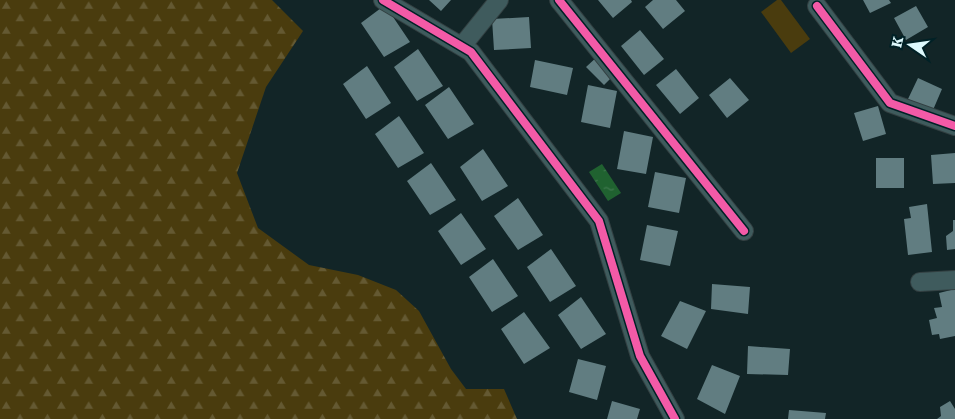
<svg xmlns="http://www.w3.org/2000/svg" width="955" height="419" font-family="'Roboto Serif',serif">
  <defs>
    <pattern id="forest-firs" width="22" height="20" patternUnits="userSpaceOnUse" patternTransform="scale(1.25)"><rect width="22" height="20" fill="#4a3c0e"/><path d="M5 1l3.5 6h-7zM16 11l3.5 6h-7z" fill="#645932"/></pattern>
    <pattern id="water-ripples" width="26" height="14" patternUnits="userSpaceOnUse" patternTransform="scale(1.25)"><rect width="26" height="14" fill="#206230"/><path d="M2 4q2-2 4 0t4 0M15 11q2-2 4 0t4 0" fill="none" stroke="#40794f"/></pattern>
  </defs>
  <rect width="100%" height="100%" fill="#122527"/>
  <path fill="#4a3c0e" d="M777,0H781L810,39L791,53L761,12Z"/>
  <path fill="url(#forest-firs)" d="M0,0H272L303,31L266,87L237,173L258,228L309,265L358,275L396,290L419,311L451,369L466,389H504L517,419H0Z"/>
  <path fill="url(#water-ripples)" d="M602,164L621,193L608,201L589,172Z"/>
  <path fill="#617d81" d="M429,0H451L441,11Z
    M598,0H631L632,2L613,18Z
    M653,0H676L685,11L663,29L645,7Z
    M863,0H889L891,3L870,13Z
    M385,5L410,42L384,57L361,23Z
    M916,6L928,27L906,40L894,18Z
    M529,17L531,48L494,50L492,19Z
    M640,30L664,59L644,75L621,46Z
    M418,49L443,86L417,101L394,67Z
    M599,55L616,73L604,85L586,67Z
    M535,60L573,68L567,95L530,87Z
    M367,66L391,103L366,119L343,84Z
    M676,69L699,98L680,114L656,85Z
    M730,78L749,100L727,118L709,95Z
    M918,78L942,89L933,110L908,99Z
    M588,85L617,91L610,128L581,122Z
    M449,87L474,124L448,139L425,105Z
    M878,106L886,134L863,141L854,113Z
    M399,116L424,153L398,168L375,134Z
    M624,131L653,137L646,174L617,169Z
    M483,149L508,186L482,201L460,167Z
    M955,153V183L933,184L931,155Z
    M876,158H904V188H876Z
    M431,163L456,200L430,215L407,181Z
    M655,172L686,178L679,213L648,207Z
    M518,198L543,235L518,250L494,216Z
    M927,204L932,252L908,255L904,219L911,218L909,207Z
    M461,213L486,249L461,265L438,231Z
    M953,220H955V249L947,250L946,236L953,231Z
    M647,225L678,231L670,266L640,260Z
    M551,249L576,286L550,302L527,267Z
    M493,259L518,296L492,312L469,277Z
    M712,284L750,287L748,314L711,309Z
    M955,289V336L940,339L939,334L932,335L929,320L937,318L934,308L942,307L939,293Z
    M581,297L606,334L581,349L558,315Z
    M680,301L706,311L687,349L661,336Z
    M524,312L550,348L524,364L501,329Z
    M748,346L790,349L788,375L747,374Z
    M578,359L606,366L597,400L569,392Z
    M712,365L740,376L725,414L697,399Z
    M612,401L640,409L637,419H607Z
    M950,401L955,409V419H937L941,416L940,407Z
    M789,410L826,413L825,419H788Z"/>
  <g fill="none" stroke-linecap="round" stroke-linejoin="round">
    <g stroke="#334042" stroke-width="20">
      <path id="minor" d="M383,0L471,52L599,221L640,356L675,419
        M559,0L744,231
        M817,6L890,103L955,126
        M462,46L499,0
        M920,282L955,280"/>
    </g>
    <use href="#minor" stroke="#3f5b5d" stroke-width="18"/>
    <g stroke="#002126" stroke-width="11">
      <path id="cycleway" d="M383,0L471,52L599,221L640,356L675,419
        M559,0L744,231
        M817,6L890,103L955,126"/>
    </g>
    <use href="#cycleway" stroke="#f35aa7" stroke-width="8"/>
  </g>
  <g transform="translate(910 45) rotate(283)" stroke="#002126" stroke-width="4" paint-order="stroke">
  <path d="M0-4L9 19L0 12L-9 19Z" fill="#ddf9fd"/>
  <text y="-8" font-size="14" font-weight="bold" text-anchor="middle" fill="#ddf9fd">K</text>
  </g>
</svg>
